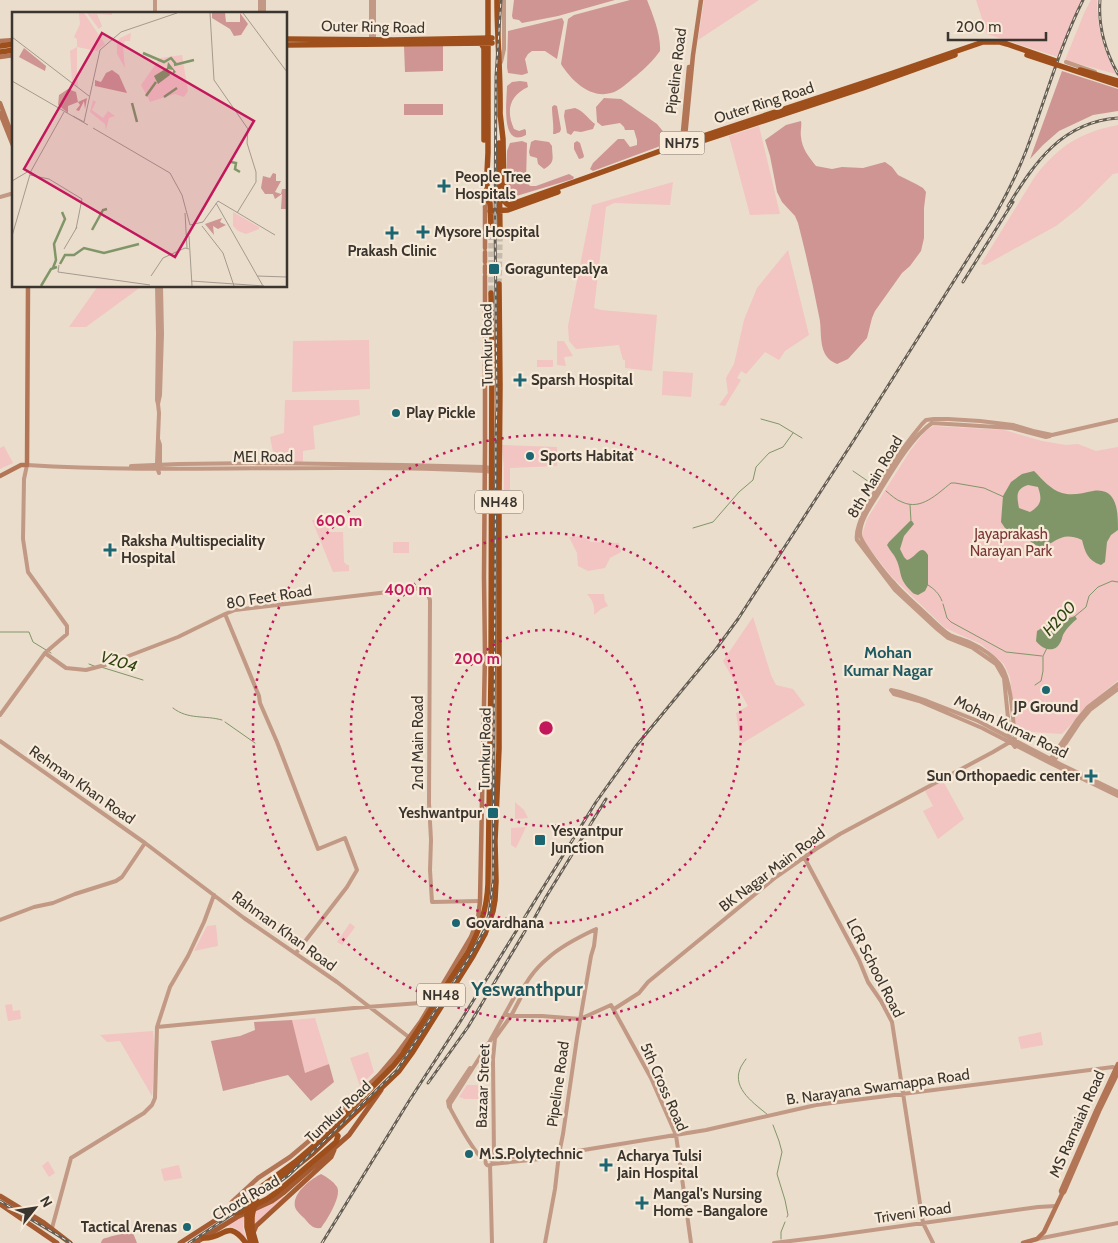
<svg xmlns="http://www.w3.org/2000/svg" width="1118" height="1243" font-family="Cabin,sans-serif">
  <rect width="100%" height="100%" fill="#eaddcc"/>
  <path fill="#f2c4c2" d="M704,0H759L698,40Z
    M976,0H1081L1058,57L987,34Z
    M1091,0H1097C1097,27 1103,50 1116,74L1065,60L1085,11Z
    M1118,125V173L1113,174L1080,207L1056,226L985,265L981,264L1034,178C1057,147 1080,132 1118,125Z
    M759,126L780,214L750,215L729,136Z
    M673,182L670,205L614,203L606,207L594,308L601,310L657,315L652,371L625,368V360H623L619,345L576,349L569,341L568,326L592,205Z
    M788,250L809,335L785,351L779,360L765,352L746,374L741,371L737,378L741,380L725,406L719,405L728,393L726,378L734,364L744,320L757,288Z
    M98,286H142L86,327H69Z
    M369,340L370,389L292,392L293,341Z
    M557,341H564L573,356L564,357L566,366L557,365Z
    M537,360H553V367H537Z
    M663,371L693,373L691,397L662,395Z
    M285,400H359L360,415L313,426L315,449L303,451V462H275L270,437L284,433Z
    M934,426L1004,430L1042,441L1066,445L1078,444L1096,451L1118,447V680L1092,702L1062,734L1016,731L1010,677L1004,664L981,644L945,628L891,576L865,543L862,535L867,519L910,451L926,430Z
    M502,445L557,447V466L510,468V496L504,493V468Z
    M4,446L13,463L0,469V448Z
    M328,518L329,532H343L344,562L347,565H349V571L333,572L312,520Z
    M582,536L591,542L619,543L621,552L610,558L605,568L588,571L578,566L577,553L569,537Z
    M393,542H409V553H393Z
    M587,594H604L605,601L608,606L601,609L594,615C595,607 593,600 587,594Z
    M753,617L771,675L776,685L793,689L805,705L741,744L736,713L748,706L723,661Z
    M943,781L964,819L938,839L923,811L933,806L925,791Z
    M515,802L524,810L528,818L515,819Z
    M526,827L516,848L511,845V828Z
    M350,923L355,927L342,945L337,942Z
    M216,925L218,946L194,951L207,926Z
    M12,1004L13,1011L20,1010L21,1019L8,1021L5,1005Z
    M315,1018L329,1064L305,1074L292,1020Z
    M153,1031L155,1053L152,1096L120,1041L107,1042L100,1035Z
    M1041,1032L1043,1045L1021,1049L1018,1037Z
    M368,1052L374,1072L360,1086L350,1058Z
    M467,1085H479V1099H465L459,1097Z
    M48,1161L55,1173L49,1177L42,1166Z
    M179,1165L182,1178L164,1181L161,1169Z
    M253,1184L254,1187L247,1197L245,1208C238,1209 236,1205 236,1199Z
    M282,1195L284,1198L254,1226V1210Z
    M244,1216L243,1228L247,1241L237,1229L225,1225Z"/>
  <path fill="#ce9592" d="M514,0H615L558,16L522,23L519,20L513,19L512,16Z
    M630,0H647C653,15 661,35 660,51C653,61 645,68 636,76C628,82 620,91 611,93C590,99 571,80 561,64L568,19L574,15Z
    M562,18L564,22L557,59L545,51H532L528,54L525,59L528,73L522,75L508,73L507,67L508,31Z
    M404,46H443V71L405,72Z
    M1062,71L1118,89V111L1093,115L1059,131L1043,145L1030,159Z
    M520,81L527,82L528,87C509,96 506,111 514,129L519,131L525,129L526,131V135C500,149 507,100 507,86L512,82Z
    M604,98L621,99L657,124L666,135L663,145L593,171L590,169L593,163L618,139H624L630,147L637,145V140L634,130H625L624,127L620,123L602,126L597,122L596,107Z
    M404,104H443V115H404Z
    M554,105L557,106L561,129L560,132L555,134H553C554,125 552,116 552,107Z
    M575,108C585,112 587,118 595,124L593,129L581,132L574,131L571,135L567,133L564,116L565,110Z
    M801,121C802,126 800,131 801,137C802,149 809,157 816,166L832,169L842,167L863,168L885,162L892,167L898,175L916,184L923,188L926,192L924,208V238L921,251L910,266L902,273L875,311L872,318L867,338L848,359L837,364C832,362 828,359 825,354C819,342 822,328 819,316C813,285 806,254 798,223L795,216L782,202L777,192L770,156L765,140L786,125Z
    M535,140L549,142L552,146C552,158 556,162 544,169L538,164L537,158L530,156L529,152L531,142Z
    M522,141L527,143L526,181L530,186H536L569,174L574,177L573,179L513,197L508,196L506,192L507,151L510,143Z
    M577,141L580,143L584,156L583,158L579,159L574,149V143Z
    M292,1020L305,1073L329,1064L334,1082L311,1101L288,1075L223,1091L211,1041L240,1036L255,1030L254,1022Z
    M321,1174C327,1177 333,1181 337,1187C342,1196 327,1220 321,1228C313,1229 310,1225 305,1219C302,1216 296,1211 295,1207C292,1193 311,1179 321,1174Z
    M128,1232L133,1233L137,1243H101C101,1242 102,1240 103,1239C104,1238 125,1233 128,1232Z"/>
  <path fill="#819668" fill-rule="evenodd" d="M1034,471C1042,479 1051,490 1062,493C1072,496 1083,493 1093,491C1118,487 1118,513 1118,530L1111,535L1107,542L1105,562L1101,565C1088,561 1085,552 1082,540C1061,531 1058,542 1040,548L1027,539L1005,528L1001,522L1003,496L1011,482L1022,474ZM1028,485L1038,487C1042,499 1042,505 1030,512L1019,508C1017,497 1015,489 1028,485Z
    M910,521H912L914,524L904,536L900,549L904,557L907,560C916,558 921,542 928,555V585L925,591L918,595C913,594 912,592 909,589C898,577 902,571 896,559C894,554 890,551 887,545L889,542Z
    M1075,616L1077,619C1072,623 1066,629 1063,635C1062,637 1062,640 1060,643C1054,654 1042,649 1036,641L1037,631L1045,626Z"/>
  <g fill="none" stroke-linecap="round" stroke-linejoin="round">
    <path stroke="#819668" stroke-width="1" d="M761,419L779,424L802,438
      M853,471L875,486
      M886,491C891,495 896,500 902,502C921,511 937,494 951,483H955L984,488L1004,497
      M910,505L911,521
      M693,528L713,522L739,492L753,480L756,467L769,453L783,447L793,433
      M928,585C934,589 939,593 942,601
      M943,604L947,618L951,622L1006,652L1042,656
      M1074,617L1086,607L1089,596L1098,587L1112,581L1118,582
      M0,632H29L33,642L51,653
      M89,664L94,666
      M101,667L143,680
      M1035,685L1041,681L1043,671V656L1047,648
      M173,708C188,720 205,715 222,720
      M225,722L255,743
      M746,1059C744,1062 741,1066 740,1069C732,1089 755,1104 768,1115
      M773,1125L779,1141L782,1152L777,1174L785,1200L788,1215L787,1217
      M781,1239V1232L785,1222"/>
    <path stroke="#c7bbac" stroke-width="5.5" stroke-dasharray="5.5 3" stroke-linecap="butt" d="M491,226V293
      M499,284L500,236"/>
    <path stroke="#c29984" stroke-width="4" d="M155,0V14
      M260,0V14
      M264,0V14
      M371,0V40
      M374,40V0
      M501,62L504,49V0
      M1066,62L1095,72
      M0,197L14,193
      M157,286L158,334L157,400L158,404L159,413L157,463L158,470L159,473
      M158,404L160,395L162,334L161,286
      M158,439L160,445V467
      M131,466L179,464L265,463L403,465L485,467L499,470
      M225,614L259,696L260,703L277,742L318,849L345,838L357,870L347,887L296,953
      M45,653L66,668L86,670L105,665L178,637L225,614L235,610L422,588L427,592L430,600L429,803L431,840L430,870L432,902L480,901
      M891,690L894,694L919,701L982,728L1052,764L1118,796
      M891,690L900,692L927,701L978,721L1060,764L1118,792
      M0,715L45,653L67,634V626L28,572L23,539L24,479L27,465C140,472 254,467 367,468C406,468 445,469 485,471L499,473
      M0,741L145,843L244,918L337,982L410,1038
      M1015,747L1011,742L1010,738L1004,678L996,664L973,648L948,638L937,629L895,590L857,540C852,517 906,443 922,424L926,420L934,419H948L980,421L1013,425L1033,431L1052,435L1118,420
      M1015,747V741C1013,721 1012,682 1001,666C995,657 982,648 971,643C964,640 957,638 950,635C942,630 934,621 927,615C916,604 904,595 894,583C887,576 860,542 860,534C860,518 874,502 881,489C894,468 912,437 932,423L1012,428L1046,437L1050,436
      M1050,760L1078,719L1088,707L1118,684
      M1054,761L1080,722L1090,710L1118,689
      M804,857L859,960L868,982L881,1001L892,1022L923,1223L933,1243
      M0,920L34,907L53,903L75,894L116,881L122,877L145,843
      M614,1009L639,993L648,982L776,877L816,849L840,834L993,752L1010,742
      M506,1014L511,1016H542L580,1019L611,1005L651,1078L676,1135L691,1243
      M157,1027L354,1008L433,1002
      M449,1107L448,1101L470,1068
      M485.5 1162a3.5 3.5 0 1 1 7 0a3.5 3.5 0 1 1-7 0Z
      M482,1159C469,1144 459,1125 450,1108V1104L490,1041L516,994C524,990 526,982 531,976C536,969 542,963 548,958C561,946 579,937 596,929
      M491,1160L494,1157L493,1059L495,1038L511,1016L521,997V992
      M492,1160L499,1158L549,1154L553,1155
      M492,1164L550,1158L553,1155L706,1130L816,1105L1113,1067L1118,1069
      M490,1165L492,1243
      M52,1228L71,1158L144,1113L152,1105L155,1098L157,1027L170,987L188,956L204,922L214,895
      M1037,1239L1118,1223
      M545,1243L555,1189L559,1154L563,1134L577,1038L591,956L594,946L596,929
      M774,1243L823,1237L1038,1207L1056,1206"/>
    <path stroke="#b27556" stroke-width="4.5" d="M0,41L14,40
      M0,57L14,55
      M0,103L14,140
      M0,113L14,148
      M682,142L689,67
      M682,143L685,137L693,55L701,0
      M485,248V206L487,199
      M485,252V262
      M485,266V273
      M0,476L21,465H27L28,286
      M1062,1194L1061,1191L1096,1111L1118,1064
      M225,1214L232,1202L258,1178L290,1157L309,1141L379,1075L396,1055L421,1021L471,937L478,919L480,901L485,655L484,577L485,446V276
      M1023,1243L1037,1239L1044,1232L1062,1194L1064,1192L1099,1111L1118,1072"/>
    <path stroke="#a45b32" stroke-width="5" d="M0,1196L44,1223L70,1243
      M0,1204L57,1243
      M253,1233L256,1226L331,1157L334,1150
      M180,1243L225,1214
      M195,1243L237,1217L272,1201L283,1193L349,1135L381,1090"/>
    <path stroke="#9e4f1b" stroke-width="5.5" d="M488,0V153L487,173V199L490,203L491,226
      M497,0C497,39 501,77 500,116
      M286,39L394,40L492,38
      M481,43L484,48V140
      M286,45L492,43
      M0,46L14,44
      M0,52L14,50
      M1080,70L1118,81
      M500,113L503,139L504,201L507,204L509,205L591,176L688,141L890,74L983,42H1000L1007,44L1056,61
      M499,143L500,236
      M675,150L863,88L955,55
      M490,211L508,210L558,192
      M261,1187L295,1162L316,1144L393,1066L402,1055L468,952C480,930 487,909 488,884L491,675L492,340L491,293
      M255,1203L258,1195L261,1191L290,1171L313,1153L399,1071L412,1053L473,956L485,934L493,911L495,900L496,881L495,841L499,749V499L500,385L499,284
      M225,1214L241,1212L267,1199L277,1192L336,1142L338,1136L335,1133
      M247,1216V1227L251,1243
      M252,1216V1229L256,1243
      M203,1238C224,1240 227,1217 246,1243"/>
    <g stroke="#665f56" stroke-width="3">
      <path id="rail" d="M1100,0C1098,27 1105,51 1118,74
        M1008,206C1035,162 1062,122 1118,118
        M963,282L1013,202
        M529,928L546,897L606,799
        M428,1083L468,1027L531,921
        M0,1201L71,1243
        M189,1243L261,1195L289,1175L397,1070L452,985L468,959L484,931L489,914L493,882L496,433L497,404L495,221L496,76L501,0
        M322,1243L409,1101L460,1022L596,802L636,746L716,649L738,619L854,440L994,217C1006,196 1017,174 1026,151C1045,101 1059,48 1083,0"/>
    </g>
    <use href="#rail" stroke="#f7ead9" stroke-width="1" stroke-dasharray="4" stroke-linecap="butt"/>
    <path stroke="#9e4f1b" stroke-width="5.5" d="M1027,55L1118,85
      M247,1216L251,1201
      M252,1216L255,1203"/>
  </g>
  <g fill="none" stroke="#c2185b" stroke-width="2.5" stroke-dasharray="2.5 5">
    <circle cx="546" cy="728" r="98"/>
    <circle cx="546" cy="728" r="195"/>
    <circle cx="546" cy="728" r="293"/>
  </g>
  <g fill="#1b6670" stroke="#f7ead9" stroke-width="2">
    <path d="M441.5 178.5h5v5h5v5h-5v5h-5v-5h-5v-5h5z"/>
    <path d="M420.5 224.5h5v5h5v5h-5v5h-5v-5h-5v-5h5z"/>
    <path d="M389.5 225.5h5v5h5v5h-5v5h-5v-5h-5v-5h5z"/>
    <rect x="488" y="263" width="12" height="12" rx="2.5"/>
    <path d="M517.5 372.5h5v5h5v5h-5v5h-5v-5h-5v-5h5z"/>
    <circle cx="396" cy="413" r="5"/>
    <circle cx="530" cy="456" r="5"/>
    <path d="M107.5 542.5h5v5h5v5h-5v5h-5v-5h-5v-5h5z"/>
    <circle cx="1046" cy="690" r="5"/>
    <path d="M1088.5 768.5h5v5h5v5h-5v5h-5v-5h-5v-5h5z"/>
    <rect x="487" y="807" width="12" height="12" rx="2.5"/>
    <rect x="534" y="834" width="12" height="12" rx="2.5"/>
    <circle cx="456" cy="923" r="5"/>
    <circle cx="469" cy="1154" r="5"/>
    <path d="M603.5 1157.5h5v5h5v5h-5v5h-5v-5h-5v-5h5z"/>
    <path d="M639.5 1195.5h5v5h5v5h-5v5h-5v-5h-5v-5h5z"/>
    <circle cx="187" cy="1227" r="5"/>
  </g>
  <g text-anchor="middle" stroke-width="4.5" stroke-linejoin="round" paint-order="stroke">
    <g fill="#f7ead9" stroke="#736b61" stroke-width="1">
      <rect x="659.5" y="131.5" width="45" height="23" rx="4"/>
      <rect x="475" y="490.5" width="48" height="23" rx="4"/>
      <rect x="417" y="983.5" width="48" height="23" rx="4"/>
    </g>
    <g font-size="14" font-weight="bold" fill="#3a352e">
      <text x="682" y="148">NH75</text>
      <text x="499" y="507">NH48</text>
      <text x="441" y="1000">NH48</text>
    </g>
    <g font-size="15" fill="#3a352e" stroke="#f7ead9">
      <text transform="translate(373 27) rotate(1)" y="5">Outer Ring Road</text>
      <text transform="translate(676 71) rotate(-83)" y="5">Pipeline Road</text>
      <text transform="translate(764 103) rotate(-18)" y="5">Outer Ring Road</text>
      <text transform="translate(487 345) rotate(-91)" y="5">Tumkur Road</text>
      <text x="263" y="462">MEI Road</text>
      <text transform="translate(875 477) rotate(-59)" y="5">8th Main Road</text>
      <text transform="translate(269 597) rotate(-9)" y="5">80 Feet Road</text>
      <text transform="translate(1011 727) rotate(26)" y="5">Mohan Kumar Road</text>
      <text transform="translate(418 743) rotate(-90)" y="5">2nd Main Road</text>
      <text transform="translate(485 749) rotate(-89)" y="5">Tumkur Road</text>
      <text transform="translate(82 785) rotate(35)" y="5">Rehman Khan Road</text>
      <text transform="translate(772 870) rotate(-37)" y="5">BK Nagar Main Road</text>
      <text transform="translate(284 931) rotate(36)" y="5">Rahman Khan Road</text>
      <text transform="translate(875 968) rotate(63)" y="5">LCR School Road</text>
      <text transform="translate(558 1084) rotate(-82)" y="5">Pipeline Road</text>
      <text transform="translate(483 1086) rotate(-88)" y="5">Bazaar Street</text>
      <text transform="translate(664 1087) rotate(66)" y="5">5th Cross Road</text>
      <text transform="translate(878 1087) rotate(-8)" y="5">B. Narayana Swamappa Road</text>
      <text transform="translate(338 1112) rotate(-43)" y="5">Tumkur Road</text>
      <text transform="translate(1077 1124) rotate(-66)" y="5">MS Ramaiah Road</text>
      <text transform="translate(246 1198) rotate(-30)" y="5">Chord Road</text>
      <text transform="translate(913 1213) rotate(-8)" y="5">Triveni Road</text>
    </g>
    <g font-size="15" font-weight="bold" fill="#3a352e" stroke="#f7ead9" text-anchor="start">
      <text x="455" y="182">People Tree<tspan x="455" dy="17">Hospitals</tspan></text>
      <text x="434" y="237">Mysore Hospital</text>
      <text x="392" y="256" text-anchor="middle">Prakash Clinic</text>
      <text x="505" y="274">Goraguntepalya</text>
      <text x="531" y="385">Sparsh Hospital</text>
      <text x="406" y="418">Play Pickle</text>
      <text x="540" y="461">Sports Habitat</text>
      <text x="121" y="546">Raksha Multispeciality<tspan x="121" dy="17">Hospital</tspan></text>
      <text x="1046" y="712" text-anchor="middle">JP Ground</text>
      <text x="1080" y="781" text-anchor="end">Sun Orthopaedic center</text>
      <text x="482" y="818" text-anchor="end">Yeshwantpur</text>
      <text x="551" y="836">Yesvantpur<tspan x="551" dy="17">Junction</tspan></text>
      <text x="466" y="928">Govardhana</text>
      <text x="479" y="1159">M.S.Polytechnic</text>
      <text x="617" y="1161">Acharya Tulsi<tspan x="617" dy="17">Jain Hospital</tspan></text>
      <text x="653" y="1199">Mangal's Nursing<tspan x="653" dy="17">Home -Bangalore</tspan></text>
      <text x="177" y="1232" text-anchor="end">Tactical Arenas</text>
    </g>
    <g font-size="15" fill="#7c3535" stroke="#f7ead9">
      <text x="1011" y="539">Jayaprakash<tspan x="1011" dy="17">Narayan Park</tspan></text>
    </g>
    <g font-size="16" font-style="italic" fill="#2e420e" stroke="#f7ead9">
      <text transform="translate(1059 618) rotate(-47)" y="6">H200</text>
      <text transform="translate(119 661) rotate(17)" y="6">V204</text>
    </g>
    <g font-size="16" font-weight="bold" fill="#1f5961" stroke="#f7ead9">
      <text x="888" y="658">Mohan<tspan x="888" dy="18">Kumar Nagar</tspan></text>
    </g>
    <g font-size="20" font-weight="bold" fill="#1f5961" stroke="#f7ead9">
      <text x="527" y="996">Yeswanthpur</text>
    </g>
  </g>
  <g transform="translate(12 12)">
    <rect width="275" height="275" fill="#eaddcc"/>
    <path d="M67,1H72L93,32L85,39L65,35V27L62,25L68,12ZM75,1H100V3L85,2L90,14L87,17ZM119,21L118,29H113L111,34L113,56L105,42V32L108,26ZM65,35V59L66,75L60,70L58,39ZM170,43L176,79L172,85L163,82L138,90L129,73L148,46ZM81,88L84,90L80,98L91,106L96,99L103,104L97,106L94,118L93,112L78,100ZM221,200L247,215V217L234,222L226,219L221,214Z" fill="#f2c4c2"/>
    <path d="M200,1H213L214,10H228V1L236,12L229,23L222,24L218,17L200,6ZM12,36L34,54L33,59L7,45ZM100,58L107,63L115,81L83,74V68L89,70L94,61ZM56,77L64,80L66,90L75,86L73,97L72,89L67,99L64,98L68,93L66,90L56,94V101L46,93L47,83ZM261,161L264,162V169H269L263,180L269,182L270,177H275V197H269L270,182L263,187L261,182H253L249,176L251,164L258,166ZM210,206L208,210L214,213L206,217L201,214L202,223L193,212Z" fill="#ce9592"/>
    <path d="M156,50L164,60L161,62V58L156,57L158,63L146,72L142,64L155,56Z" fill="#819668"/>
    <path fill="none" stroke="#819668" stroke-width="2.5" d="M131,41L152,50L159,46L164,52M162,53L182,48M134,84L144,70M152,85L165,76M120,91L125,110M219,150L224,151L223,157L228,160M80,218L91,198L95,197M48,252L53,243H62L72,236L92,241L127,232M41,256L44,248L42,232L53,207L50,200M29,274L39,257L45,255"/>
    <path fill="none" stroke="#a49a8d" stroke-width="1" d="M198,1L202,68L236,117L235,131L244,160V170L225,201M231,1L275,60M0,25L77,84M0,69L76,113M61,104L72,110L88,38L109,20L165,1M81,116L158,161L170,183L178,213L191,210L206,189L263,223M18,163L37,167L70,187L64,217M0,169L17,159M204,191L251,274M173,201L175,236M190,214L211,241L222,274M0,224L19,159L52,100M177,224L180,274M52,237L65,215M47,253L46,260L138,273M139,264L151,246L173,236L177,237M245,264L275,265M179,269L252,274"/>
    <path fill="#c2185b" fill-opacity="0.15" stroke="#c2185b" stroke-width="2.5" d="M90,21L242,109L163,245L12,157Z"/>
    <rect width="275" height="275" fill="none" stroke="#3a352e" stroke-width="2.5"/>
  </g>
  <circle cx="546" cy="728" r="8" fill="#c2185b" stroke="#f7ead9" stroke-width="2.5"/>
  <g font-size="15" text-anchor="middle" font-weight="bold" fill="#c2185b" stroke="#f7ead9" stroke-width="4.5" stroke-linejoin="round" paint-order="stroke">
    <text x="339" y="526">600 m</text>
    <text x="408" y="595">400 m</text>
    <text x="477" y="664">200 m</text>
  </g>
  <g transform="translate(35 1208) rotate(60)" stroke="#f7ead9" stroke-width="4" paint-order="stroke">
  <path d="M0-4L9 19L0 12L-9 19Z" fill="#3a352e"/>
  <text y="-8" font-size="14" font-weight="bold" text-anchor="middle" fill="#3a352e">N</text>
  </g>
  <path d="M948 32v8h98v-8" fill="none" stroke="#3a352e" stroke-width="2.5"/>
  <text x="956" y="32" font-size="15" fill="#3a352e" stroke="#f7ead9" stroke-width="4" paint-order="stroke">200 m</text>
</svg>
